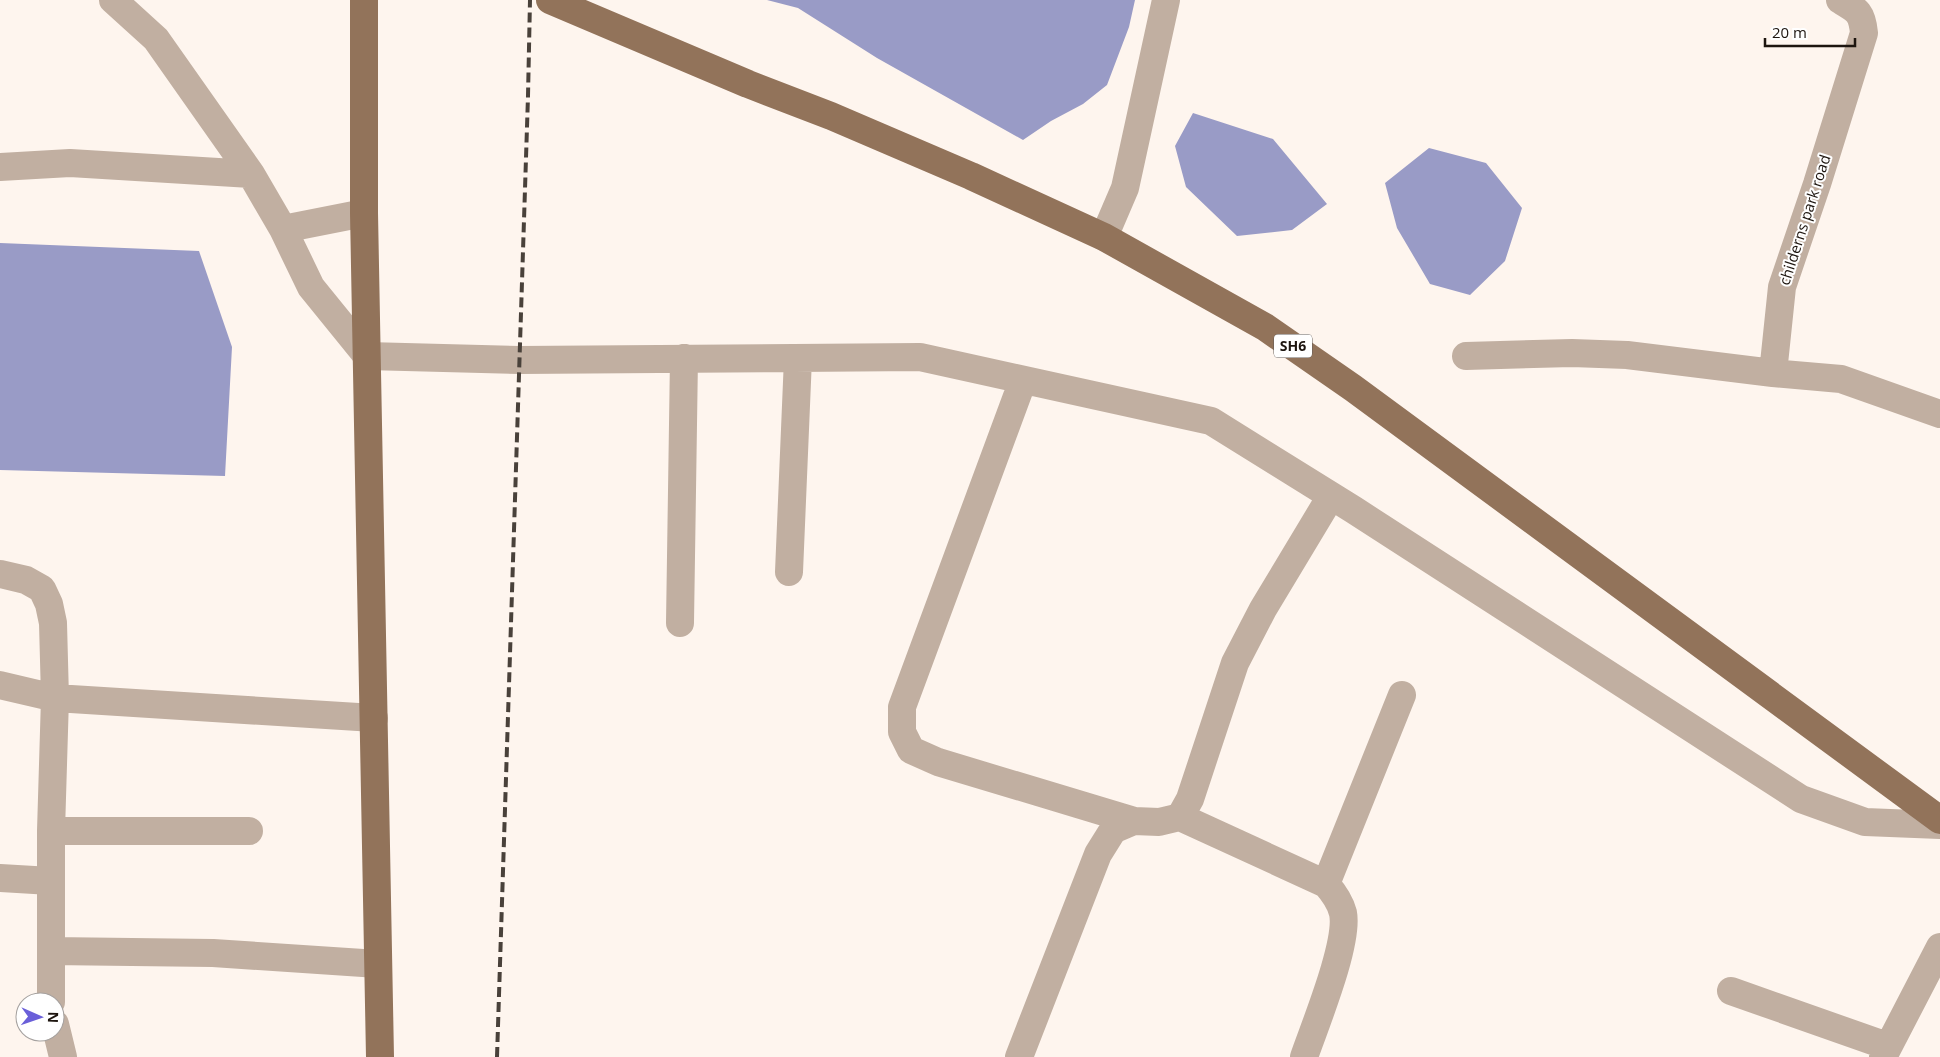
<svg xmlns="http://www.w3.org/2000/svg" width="1940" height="1057" font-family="'Open Sans',sans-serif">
  <rect width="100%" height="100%" fill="#fef5ee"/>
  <path fill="#999bc6" d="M767,0H1135L1129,27L1107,85L1083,104L1051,121L1023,140L877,58L798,8Z
    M1193,113L1273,139L1327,204L1292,230L1237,236L1186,187L1175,146Z
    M1429,148L1486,163L1522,208L1505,261L1470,295L1430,284L1397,228L1385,183Z
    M0,243L199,251L232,347L225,476L0,470Z"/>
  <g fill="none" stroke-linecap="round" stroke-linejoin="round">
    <path stroke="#c1afa1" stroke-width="28" d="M113,0L156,39L251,174L283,229L311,287L367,356L519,360L920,357L1211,421L1354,510L1801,799L1865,822L1940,825
      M1840,0C1857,10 1862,12 1864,33L1817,184L1782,287L1773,373L1841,379L1940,414
      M0,167L70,163L251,174
      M283,229L364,213
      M1104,237L1125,188L1166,0
      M1466,356L1572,353L1627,355L1773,373
      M1023,380L902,707V732L911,750L938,762L1134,821
      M789,572L798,358
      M0,574L26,580L42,589L49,604L53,623L55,698L51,831V1002
      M680,623L684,358
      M0,685L55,698L374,718
      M1180,817L1326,884C1334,893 1340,901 1343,913C1349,943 1315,1025 1304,1057
      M51,831H249
      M0,878L51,881
      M1326,884L1402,695
      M51,951L213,953L378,964
      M1731,991L1887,1046
      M55,1024L63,1057
      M1019,1057L1098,854L1113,830L1134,821L1159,822L1180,817L1190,799L1235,663L1263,609L1331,496
      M1883,1057L1940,947"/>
    <path stroke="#92735a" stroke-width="28" d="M364,0V213L380,1057
      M550,0L748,84L831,116L971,176L1104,237L1265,327L1353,388L1940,820"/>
    <path stroke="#49413a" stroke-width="4" stroke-dasharray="10 5" stroke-linecap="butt" d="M497,1057L528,96L530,0"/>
  </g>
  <g text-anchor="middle" stroke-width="4" stroke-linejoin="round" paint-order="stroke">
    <rect fill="#fff" stroke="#615b57" stroke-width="1" x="1274" y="334.5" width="38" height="23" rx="4"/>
    <g font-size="14" font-weight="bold" fill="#1d150f">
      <text x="1293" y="351">SH6</text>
    </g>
    <g font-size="15" fill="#1d150f" stroke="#fff">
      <text transform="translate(1805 220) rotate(-72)" y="5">childerns park road</text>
    </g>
  </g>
  <g transform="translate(40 1017) rotate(92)"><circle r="24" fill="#ffffff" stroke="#a5a19f"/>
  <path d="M0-4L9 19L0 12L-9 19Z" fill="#6a5fd9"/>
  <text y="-8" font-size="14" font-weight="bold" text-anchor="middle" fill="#1d150f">N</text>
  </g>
  <path d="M1765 38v8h90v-8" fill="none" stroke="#1d150f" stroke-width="2.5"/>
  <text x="1772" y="38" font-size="15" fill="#1d150f" stroke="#ffffff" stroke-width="4" paint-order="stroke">20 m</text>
</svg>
